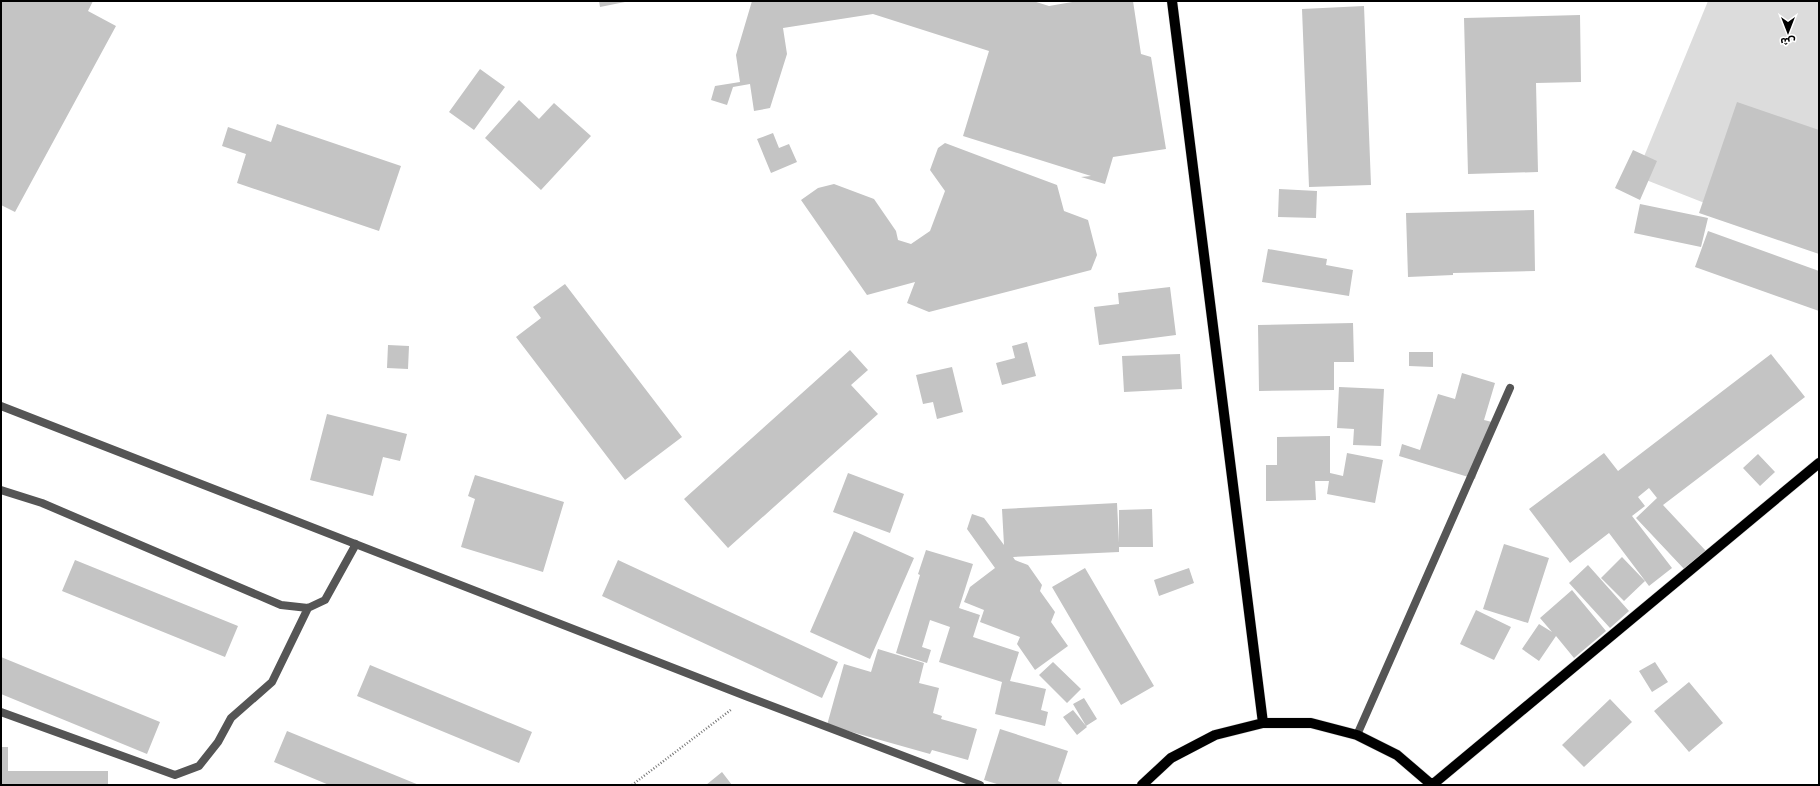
<svg xmlns="http://www.w3.org/2000/svg" width="1820" height="786" font-family="Signika,'Noto Sans Arabic',sans-serif">
  <rect width="100%" height="100%" fill="#fff"/>
  <path fill="#dcdcdc" d="M1708,1H1819V248L1636,176Z"/>
  <path fill="#c4c4c4" d="M1,1H93L88,11L116,26L15,212L1,205Z
    M599,1H625V2L600,7Z
    M752,1H1033L1049,6L1078,1H1133L1141,54L1151,57L1166,149L1113,157L1105,184L1081,177L1091,176L963,136L989,51L873,14L783,28L787,54L770,108L754,111L750,84L733,87L727,105L711,100L715,86L740,82L736,55Z
    M1364,6L1371,185L1309,187L1302,9Z
    M1580,15L1581,82L1536,83L1538,172L1468,174L1464,18Z
    M480,69L505,87L474,130L449,112Z
    M519,100L539,119L554,103L591,136L541,190L485,138Z
    M1737,102L1819,130V254L1699,213Z
    M277,124L401,166L379,231L237,183L246,154L222,146L228,127L271,142Z
    M773,133L779,148L789,144L797,162L771,173L757,139Z
    M945,143L1057,185L1064,211L1088,220L1097,255L1091,270L929,312L907,303L915,282L867,295L801,200L818,188L834,184L874,199L896,231L898,240L911,244L930,231L945,191L930,170L938,148Z
    M1633,150L1657,161L1640,200L1615,188Z
    M1279,189L1317,191L1316,218L1278,217Z
    M1640,204L1708,218L1701,247L1634,233Z
    M1534,210L1535,271L1453,273V275L1408,277L1406,213Z
    M1708,231L1819,271V311L1695,267Z
    M1268,249L1327,259L1326,265L1353,270L1349,296L1262,282Z
    M565,284L682,437L625,480L516,337L541,318L533,307Z
    M1170,287L1176,335L1099,345L1094,307L1119,304L1118,293Z
    M1353,323L1354,362H1334V390L1259,391L1258,325Z
    M1027,342L1036,376L1002,385L996,363L1015,358L1012,346Z
    M388,345L409,346L408,369L387,368Z
    M850,350L868,370L851,385L878,414L728,548L684,499Z
    M1409,352H1433V367L1409,366Z
    M1180,354L1182,389L1124,392L1122,356Z
    M1771,354L1805,397L1663,505L1706,551L1685,570L1636,518L1657,498L1649,488L1638,497L1645,506L1632,516L1672,568L1649,586L1609,533L1570,563L1529,509L1604,453L1618,471Z
    M952,367L963,412L937,419L933,402L923,404L916,375Z
    M1462,373L1495,383L1484,420L1492,422L1475,479L1399,456L1402,444L1420,450L1438,394L1455,399Z
    M1339,387L1384,389L1381,446L1353,445L1354,429L1337,428Z
    M327,414L407,434L400,461L383,457L373,496L310,480Z
    M1330,436V473L1343,476L1347,453L1383,460L1375,503L1327,494L1329,481H1315L1316,500L1266,501V465H1277V437Z
    M1758,454L1775,472L1760,486L1743,468Z
    M848,473L904,494L890,533L833,512Z
    M475,475L564,502L543,572L461,547L475,499L468,496Z
    M1117,503L1119,543V510L1152,509L1153,547H1119V552L1013,557L1015,560L1028,565L1042,585L1040,591L1055,612L1051,622L1068,646L1035,670L1017,644L1020,637L980,622L984,610L964,602L970,587L995,568L967,529L972,514L984,518L1004,545L1002,509Z
    M854,531L914,558L870,659L810,632Z
    M1504,544L1549,558L1528,623L1483,609Z
    M926,550L973,564L959,608L980,615L973,637L1019,652L1010,681L1046,689L1041,710L1048,712L1045,726L995,714L1002,682L939,662L950,627L930,620L922,647L931,650L927,663L896,653L920,575L918,574Z
    M1622,557L1645,581L1624,601L1601,578Z
    M75,560L238,626L225,657L62,591Z
    M618,560L838,662L822,698L602,596Z
    M1588,565L1629,611L1610,628L1569,583Z
    M1085,568L1154,686L1121,705L1052,587Z
    M1189,568L1194,583L1159,596L1154,580Z
    M1572,590L1606,631L1574,658L1556,636L1539,661L1522,649L1539,624L1552,632L1540,618Z
    M1476,610L1511,627L1494,660L1460,644Z
    M878,649L924,663L919,683L939,688L933,713L942,716L941,719L977,729L968,760L932,750L930,754L827,725L844,664L871,672Z
    M1,657L160,722L147,754L1,694Z
    M1053,662L1081,689L1067,703L1039,675Z
    M1655,662L1668,682L1652,692L1639,671Z
    M370,665L532,732L519,763L357,696Z
    M1689,682L1723,723L1689,752L1654,711Z
    M1084,698L1097,719L1086,726L1087,727L1077,735L1063,717L1073,710L1086,726L1073,704Z
    M1610,699L1632,722L1584,767L1562,745Z
    M1000,729L1068,751L1058,781L1062,783L1061,785H1000L984,780Z
    M287,731L419,785H329L274,762Z
    M1,747H8V771H108V785H1Z
    M722,772L732,785H706Z"/>
  <g fill="none" stroke-linecap="round" stroke-linejoin="round">
    <g stroke="#dbdbdb" stroke-width="11">
      <path id="primary" d="M1172,1L1263,723
        M1142,785L1171,758L1215,735L1263,723H1311L1357,735L1397,755L1432,785
        M1432,785L1819,463"/>
    </g>
    <path stroke="#777" stroke-width="2.5" stroke-dasharray="1 2" stroke-linecap="butt" d="M632,785L732,709"/>
    <path stroke="#555" stroke-width="8" d="M1,406L748,697L980,785
      M1,490L42,503L281,605L308,608L325,600L356,544
      M1,712L175,775L199,766L218,742L231,718L272,682L308,608
      M1357,735L1510,388"/>
    <use href="#primary" stroke="#000" stroke-width="10"/>
  </g>
  <rect width="1820" height="786" fill="none" stroke="#000000" stroke-width="4"/>
  <g transform="translate(1788 32) rotate(180)" stroke="#ffffff" stroke-width="3" paint-order="stroke">
  <path d="M0-3L7 15L0 10L-7 15Z" fill="#000000"/>
  <text y="-6" font-size="11" font-weight="bold" text-anchor="middle" fill="#000000">ش</text>
  </g>
</svg>
